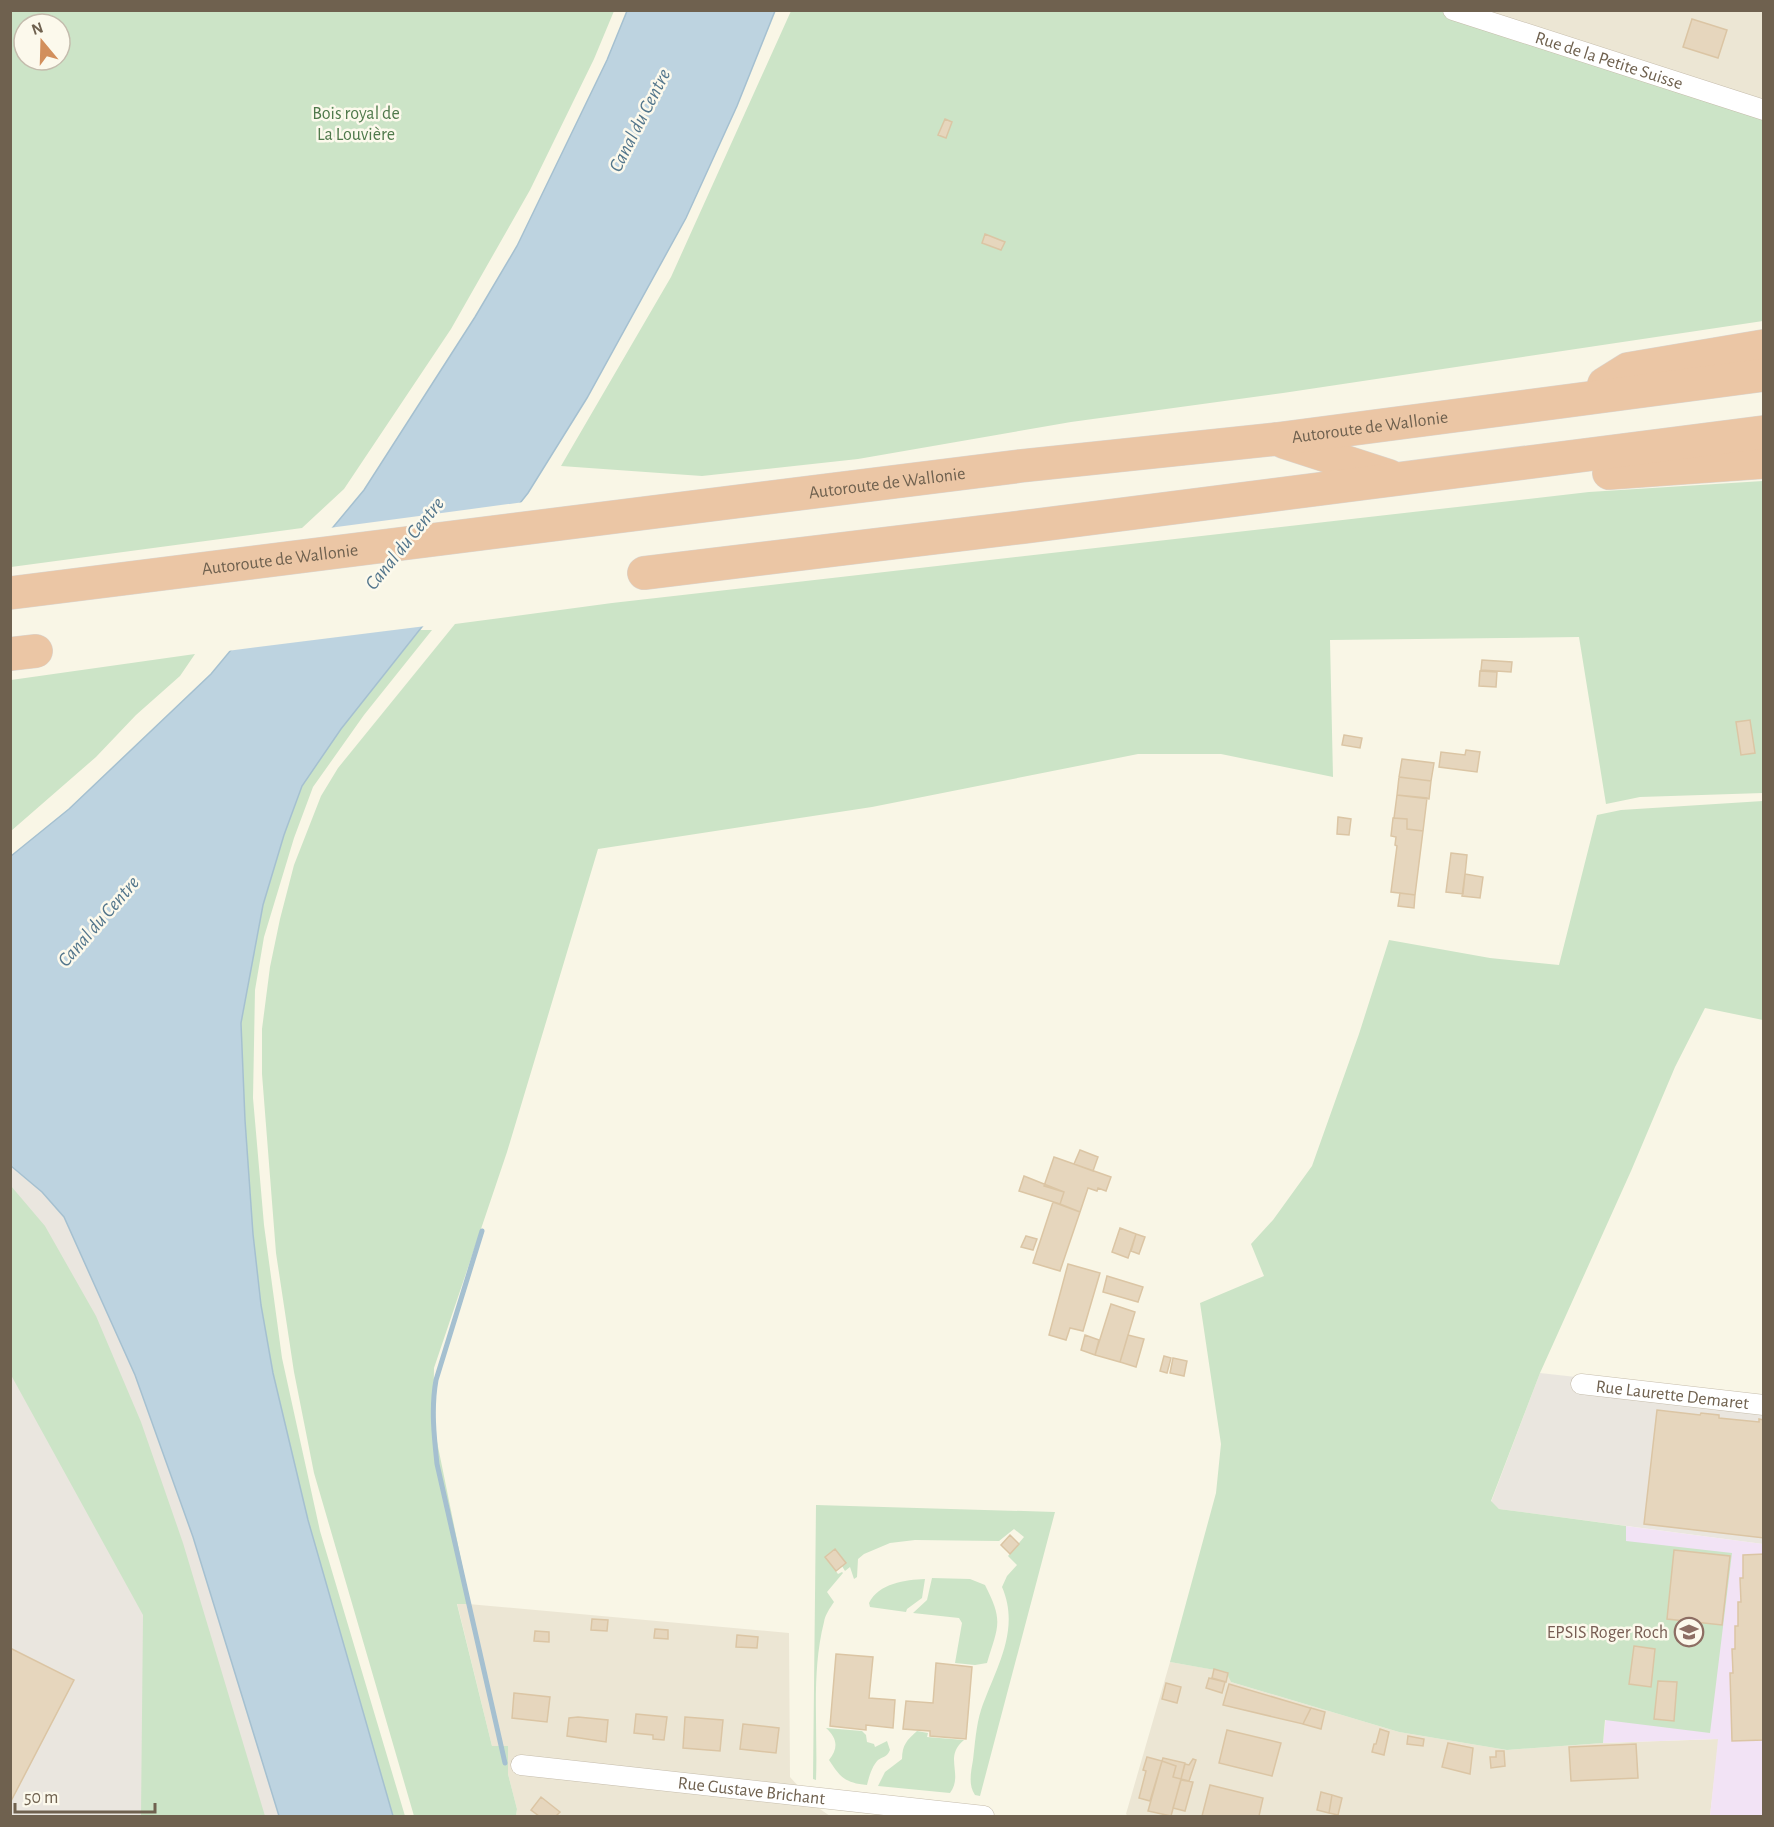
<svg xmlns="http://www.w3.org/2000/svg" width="1774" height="1827" font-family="'Alegreya Sans',sans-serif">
  <rect width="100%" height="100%" fill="#f9f6e6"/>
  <path fill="#ece6d4" d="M1453,11H1763V110Z
    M457,1603L789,1633L790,1777L817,1807L830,1816H516L517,1809L508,1774V1747L492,1746Z
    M1170,1662L1227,1672L1231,1682L1399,1732L1507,1750L1603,1743L1719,1739L1710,1816H1128L1126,1814Z"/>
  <path fill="#eae6df" d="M10,1166L42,1192L64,1217L135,1375L193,1537L279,1816H11Z
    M1540,1373L1585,1378L1763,1414V1544L1499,1509L1491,1502Z"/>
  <path fill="#f2e3f5" d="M1626,1526L1763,1544V1816H1710L1718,1739L1603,1743L1626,1541Z"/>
  <path fill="#cce4c7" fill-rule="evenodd" d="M10,11L11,10L614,11L594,59L530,190L451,329L344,489L302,528L11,567ZM24,24H60V60H24Z
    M791,11H1453L1763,115V321L1283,393L1071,422L858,459L702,476L561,466L671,277Z
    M1763,481V793L1640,797L1606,804L1579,637L1330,640L1333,777L1221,754H1138L872,807L598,849L507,1152L434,1368L433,1422L470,1604H457L492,1746H508V1774L517,1809L516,1816H414L314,1473L294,1372L276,1253L262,1074V1029L270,967L280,919L294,865L321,796L338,768L455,624L612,603L1589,492Z
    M420,630H432L364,715L313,787L294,838L264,937L255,990L253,1098L264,1225L282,1358L320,1531L405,1816H393L308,1520L273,1373L261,1305L253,1234L245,1120L241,1023L263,905L284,835L302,786L341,729Z
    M195,654L180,676L136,715L96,757L11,831V680Z
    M1763,801V1020L1705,1008L1675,1067L1631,1171L1540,1373L1491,1501L1499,1509L1626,1526V1541L1732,1553L1710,1733L1605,1720L1603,1743L1507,1750L1399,1732L1231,1682L1226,1672L1170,1662L1216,1493L1221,1444L1200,1303L1264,1276L1251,1244L1273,1220L1312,1166L1359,1034L1389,940L1490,958L1559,965L1597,815L1621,810Z
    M11,1186L45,1226L96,1316L141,1422L183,1543L265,1816H141L143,1615L11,1375Z
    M816,1505L1055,1512L980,1796L975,1795C968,1785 971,1772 973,1760C975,1744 976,1726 981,1710C995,1669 1021,1631 1002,1587L1007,1576L1017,1565L1008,1556L1024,1537L1014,1529L999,1541L915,1540L890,1543L864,1554L858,1559L857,1577L854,1579L850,1567L845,1571L842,1566L846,1563L826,1557L838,1574L842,1572L843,1573L827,1592L834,1602C830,1608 825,1615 824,1622C811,1673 818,1728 816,1780L813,1779Z
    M932,1578L970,1579L985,1585C1004,1622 998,1626 987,1663L975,1665L955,1663L962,1623L959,1618L913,1613L927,1600Z
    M925,1579L922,1598L907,1609L906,1612L870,1607L869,1603C879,1583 905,1580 925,1579Z
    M826,1728L862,1731L866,1735L867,1742L874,1744L875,1747L887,1741L890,1750C887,1757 884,1756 878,1760C872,1766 869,1777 867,1785C845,1783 840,1777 829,1760C839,1748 837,1738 826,1728Z
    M917,1731L928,1733L927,1737L964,1740C943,1757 964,1774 950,1793L878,1786L885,1772L902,1759C902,1745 907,1740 917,1731Z"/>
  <path fill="#bdd3e0" stroke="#a5c0d0" stroke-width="1.5" d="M627,11H775L737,106L686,218L587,398L528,493L341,729L302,786L284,835L263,905L241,1023L245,1120L253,1234L261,1305L273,1373L308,1520L393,1816H279L193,1537L135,1375L64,1217L42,1192L11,1166V856L69,809L211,674L364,490L475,317L517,246L607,60Z"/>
  <path fill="#f9f6e6" d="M524,502L426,626L227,651L329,528Z"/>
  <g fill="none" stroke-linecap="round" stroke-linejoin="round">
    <path stroke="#a5c0d0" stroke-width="5" d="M482,1231L436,1380C431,1408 434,1436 437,1464L505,1763"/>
  </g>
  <path fill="#e6d6bd" stroke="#dbc5a4" stroke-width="1.5" d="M1692,19L1727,30L1718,58L1683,47Z
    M945,119L952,122L946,138L938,135Z
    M985,234L1005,242L1001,250L982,243Z
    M1482,660L1512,662L1511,672L1481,670Z
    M1480,671L1497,672L1496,687L1479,686Z
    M1750,720L1755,753L1741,755L1736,722Z
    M1344,735L1362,738L1360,748L1342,745Z
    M1466,750L1480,752L1477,772L1439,767L1441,752L1465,755Z
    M1402,759L1434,763L1431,781L1399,777Z
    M1399,777L1431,781L1429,799L1397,795Z
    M1397,795L1427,798L1423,831L1407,829V819L1394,818Z
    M1338,817L1351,819L1349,835L1337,834Z
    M1393,818L1407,819V829L1423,831L1415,895L1391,892L1397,846L1395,845L1396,837L1391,836Z
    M1451,853L1467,855L1463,894L1446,892Z
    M1465,874L1483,877L1480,898L1462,896Z
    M1400,893L1415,895L1414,908L1398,906Z
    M1080,1150L1098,1157L1093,1171L1074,1164Z
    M1054,1157L1111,1177L1106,1191L1098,1188L1097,1191L1088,1188L1080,1212L1060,1204L1064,1192L1044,1186Z
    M1024,1176L1064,1192L1060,1204L1019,1191Z
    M1053,1202L1080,1212L1060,1271L1033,1263Z
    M1120,1228L1136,1234L1128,1258L1112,1252Z
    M1136,1234L1145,1237L1139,1254L1131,1251Z
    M1026,1236L1037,1239L1033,1250L1021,1247Z
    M1068,1264L1100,1273L1083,1331L1070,1328L1066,1340L1049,1335Z
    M1107,1276L1143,1287L1138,1302L1103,1292Z
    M1111,1304L1135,1312L1120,1362L1095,1355Z
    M1085,1335L1099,1340L1095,1355L1081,1350Z
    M1128,1335L1144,1339L1136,1367L1120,1362Z
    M1164,1356L1171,1358L1167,1373L1160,1371Z
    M1173,1358L1187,1361L1184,1376L1170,1373Z
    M1657,1410L1700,1415L1701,1413L1719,1415V1418L1759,1422V1419L1764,1420V1538L1644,1524Z
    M1010,1535L1019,1544L1010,1554L1001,1545Z
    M835,1549L846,1563L836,1571L825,1557Z
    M1674,1550L1730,1556L1722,1625L1667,1619Z
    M1764,1554V1740L1732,1741L1730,1673H1733L1732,1649H1735V1626H1738V1602H1741L1740,1578H1743V1555Z
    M592,1619L608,1620L607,1631L591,1630Z
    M655,1629L668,1630V1639L654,1638Z
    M535,1631L549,1632V1642L534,1641Z
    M737,1635L758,1637L757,1648L736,1647Z
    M1634,1646L1655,1649L1651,1687L1629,1684Z
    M10,1648L74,1680L10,1803Z
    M836,1654L873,1657L869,1698L895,1700L893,1728L866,1725V1730L830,1726Z
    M936,1663L972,1667L966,1739L930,1736V1731L903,1729L906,1701L933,1703Z
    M1214,1669L1228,1673L1226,1682L1212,1678Z
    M1209,1678L1225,1682L1222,1693L1206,1688Z
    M1658,1681L1677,1682L1674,1721L1654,1719Z
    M1166,1683L1181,1687L1177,1703L1162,1699Z
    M1229,1684L1310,1708H1311L1303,1724L1223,1705Z
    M514,1693L550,1697L547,1722L512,1718Z
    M1311,1708L1325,1712L1321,1729L1303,1724Z
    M636,1714L667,1717L664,1740L653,1739V1735L634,1733Z
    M578,1717L608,1720L606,1742L567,1736L569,1718Z
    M685,1717L723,1720L720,1751L683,1748Z
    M743,1724L779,1728L776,1753L740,1749Z
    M1380,1729L1389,1732L1384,1755L1372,1752L1374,1744H1376Z
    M1227,1730L1281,1743L1272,1776L1219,1763Z
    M1408,1736L1424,1739L1423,1746L1407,1744Z
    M1448,1743L1473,1748L1470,1774L1442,1767Z
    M1636,1744L1638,1778L1571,1781L1569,1747Z
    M1496,1751H1504L1505,1766L1491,1768L1490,1757H1496Z
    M1147,1757L1162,1761L1150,1801L1139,1798L1146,1771L1143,1770Z
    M1163,1758L1185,1763L1181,1779L1173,1777L1176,1766L1162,1761Z
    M1193,1759L1196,1760L1189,1781L1181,1779L1185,1764L1189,1765Z
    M1162,1761L1176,1766L1173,1777L1181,1779L1171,1816L1148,1811Z
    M1181,1780L1193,1782L1185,1811L1173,1808Z
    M1210,1785L1263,1798L1259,1816H1202Z
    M1321,1792L1332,1795L1329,1813L1317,1810Z
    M1332,1795L1342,1798L1338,1815L1329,1813Z
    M541,1797L560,1812L556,1816H539L531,1810Z"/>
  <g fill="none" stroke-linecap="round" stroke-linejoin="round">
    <g stroke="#c6bdac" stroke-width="21">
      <g id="street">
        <path id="s1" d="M1453,10L1764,110"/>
        <path id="s2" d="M1581,1384L1764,1405"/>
        <path id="s3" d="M521,1765L984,1816"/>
      </g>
    </g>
    <g stroke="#dad6d1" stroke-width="34">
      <g id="highway">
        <path d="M1604,384L1628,369L1764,346"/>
        <path d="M1284,442L1389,476"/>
        <path d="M1609,473L1764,462"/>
        <path d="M644,573L1023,527L1764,432"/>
        <path id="s4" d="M10,593L1020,466L1277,439L1764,375"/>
        <path d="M10,654L36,651"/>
      </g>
    </g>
    <use href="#street" stroke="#fff" stroke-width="20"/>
    <use href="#highway" stroke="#ebc6a5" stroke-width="33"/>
  </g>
  <defs>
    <g id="school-ring" transform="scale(1.5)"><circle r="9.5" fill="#fcf9ec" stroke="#8d6e63" stroke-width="1.5"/><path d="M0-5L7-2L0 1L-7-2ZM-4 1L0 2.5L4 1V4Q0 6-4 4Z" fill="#8d6e63"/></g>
  </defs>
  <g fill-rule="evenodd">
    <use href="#school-ring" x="1689" y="1632"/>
  </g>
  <g text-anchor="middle" stroke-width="5" stroke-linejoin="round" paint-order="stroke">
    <g font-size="18" fill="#6f614f" stroke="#fcf9ec">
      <text dy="6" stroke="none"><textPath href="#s1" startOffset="164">Rue de la Petite Suisse</textPath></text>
      <text dy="6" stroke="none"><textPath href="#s4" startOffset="1370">Autoroute de Wallonie</textPath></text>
      <text dy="6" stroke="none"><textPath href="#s4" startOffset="884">Autoroute de Wallonie</textPath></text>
      <text dy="6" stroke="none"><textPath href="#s4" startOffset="272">Autoroute de Wallonie</textPath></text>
      <text dy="6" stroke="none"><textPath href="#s2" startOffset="92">Rue Laurette Demaret</textPath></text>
      <text dy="6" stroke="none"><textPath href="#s3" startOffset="232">Rue Gustave Brichant</textPath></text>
    </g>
    <g font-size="18" fill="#4f794b" stroke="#fcf9ec">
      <text x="356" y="119">Bois royal de<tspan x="356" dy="21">La Louvière</tspan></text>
    </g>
    <g font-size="18" fill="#785e54" stroke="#fcf9ec" text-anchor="end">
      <text x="1668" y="1638">EPSIS Roger Roch</text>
    </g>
    <g font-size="20" font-style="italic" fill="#53768c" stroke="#fcf9ec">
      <text transform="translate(639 120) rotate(-63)" y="7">Canal du Centre</text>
      <text transform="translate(404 543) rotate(-51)" y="7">Canal du Centre</text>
      <text transform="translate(98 921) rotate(-49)" y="7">Canal du Centre</text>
    </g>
  </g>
  <rect width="1774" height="1827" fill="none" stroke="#6f614f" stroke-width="24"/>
  <g transform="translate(42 42) rotate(341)"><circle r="28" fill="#fcf9ec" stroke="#c4bcad" stroke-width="1.5"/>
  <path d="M0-4.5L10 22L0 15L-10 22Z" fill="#d28f5c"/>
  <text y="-9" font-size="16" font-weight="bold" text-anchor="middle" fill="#6f614f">N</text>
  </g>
  <path d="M15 1803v9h140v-9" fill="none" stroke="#6f614f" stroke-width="3"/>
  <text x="24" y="1803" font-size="18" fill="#6f614f" stroke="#fcf9ec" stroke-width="4.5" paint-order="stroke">50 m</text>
</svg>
